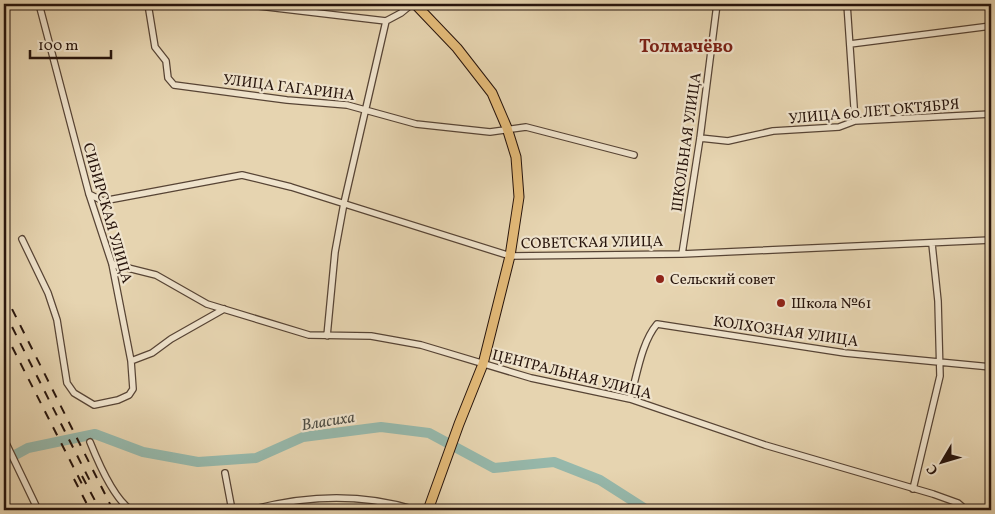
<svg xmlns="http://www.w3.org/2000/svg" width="995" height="514" font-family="Vollkorn,serif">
  <rect width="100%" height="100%" fill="#e6d4b0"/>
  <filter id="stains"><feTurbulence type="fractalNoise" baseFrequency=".004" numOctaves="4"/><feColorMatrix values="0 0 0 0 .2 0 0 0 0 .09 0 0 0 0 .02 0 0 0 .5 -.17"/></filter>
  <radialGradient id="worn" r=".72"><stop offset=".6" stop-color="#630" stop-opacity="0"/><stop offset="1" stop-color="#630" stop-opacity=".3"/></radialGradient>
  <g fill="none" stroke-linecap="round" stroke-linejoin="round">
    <path stroke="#96b8ab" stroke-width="10" d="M4,461L28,448L95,434L143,452L198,462L256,458L303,437L381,427L429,433L494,468L554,462L600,480L647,510"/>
    <g stroke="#574435" stroke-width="8">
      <path id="street" d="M148,4L155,47L166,61L168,78L174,85L287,100L347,105L416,124L490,132L526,127L634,155
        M242,4L386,21L401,13L412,4
        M847,4L855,121
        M850,44L991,26
        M700,138L728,141L773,131L839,127L855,121L991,114
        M89,194L103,201L242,175L291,187L510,256L682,254L991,240
        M22,239L48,293L57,320L67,383L74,393L94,405L118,400L129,395L133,389L131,361L112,264L89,194L39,4
        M682,254L700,138L717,4
        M112,264L156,275L207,304L309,335L371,336L421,345L531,378L630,399L765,445L933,494L958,503L966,510
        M327,336L335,252L344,203L386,21
        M131,361L152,353L171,339L224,309
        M630,399C637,376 641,343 657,324L845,353L991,367
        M4,439L38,510
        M90,442C98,462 113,498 131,510
        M225,473L232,510
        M913,489L940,376L938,301L932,244
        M210,510L232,509
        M251,510C306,495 362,493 416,510"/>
    </g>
    <g stroke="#27140c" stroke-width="11">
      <path id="primary" d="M415,4L457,48L492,93L507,128L516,157L519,197L510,256L483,364L459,424L428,510"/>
    </g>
    <use href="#street" stroke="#efe3cc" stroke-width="5.5"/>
    <use href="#primary" stroke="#e3ba78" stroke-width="9"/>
    <path stroke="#27140c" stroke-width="2" stroke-dasharray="9 9" stroke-linecap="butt" d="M4,293L113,510
      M4,311L90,481
      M4,331L82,484
      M82,476L100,510
      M74,479L90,510"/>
  </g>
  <g fill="#8f2418" stroke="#efe3cc" stroke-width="2">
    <circle cx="660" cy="279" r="5"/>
    <circle cx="781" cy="303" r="5"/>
  </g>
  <g text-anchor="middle" stroke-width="4.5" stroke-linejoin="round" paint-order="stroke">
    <g font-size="15" fill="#27140c" stroke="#efe3cc">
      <text transform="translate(289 87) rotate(7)" y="5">УЛИЦА ГАГАРИНА</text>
      <text transform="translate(874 111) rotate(-5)" y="5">УЛИЦА 60 ЛЕТ ОКТЯБРЯ</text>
      <text transform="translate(686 142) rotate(-82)" y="5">ШКОЛЬНАЯ УЛИЦА</text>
      <text transform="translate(108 213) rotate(74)" y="5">СИБИРСКАЯ УЛИЦА</text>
      <text transform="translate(592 242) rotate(-1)" y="5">СОВЕТСКАЯ УЛИЦА</text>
      <text transform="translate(786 331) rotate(8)" y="5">КОЛХОЗНАЯ УЛИЦА</text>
      <text transform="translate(572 374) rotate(14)" y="5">ЦЕНТРАЛЬНАЯ УЛИЦА</text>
    </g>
    <g font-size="15" fill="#27140c" stroke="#efe3cc" text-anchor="start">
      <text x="670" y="284">Сельский совет</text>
      <text x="791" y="308">Школа №61</text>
    </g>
    <g font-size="16" font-style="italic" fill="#4e4d44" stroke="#efe3cc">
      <text transform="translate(328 420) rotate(-9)" y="6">Власиха</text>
    </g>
    <g font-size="18" font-weight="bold" fill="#7a1f14" stroke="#efe3cc">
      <text x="686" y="52">Толмачёво</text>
    </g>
  </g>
  <rect width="995" height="514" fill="none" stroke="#e6d4b0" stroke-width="20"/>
  <rect x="5" y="5" width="985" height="504" fill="none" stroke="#27140c" stroke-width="2.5"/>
  <rect x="10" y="10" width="975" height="494" fill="none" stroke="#27140c"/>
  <g transform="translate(942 462) rotate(232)" stroke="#efe3cc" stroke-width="4" paint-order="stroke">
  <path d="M0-4L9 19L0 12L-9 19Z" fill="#27140c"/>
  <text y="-8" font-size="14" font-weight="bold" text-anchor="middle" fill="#27140c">С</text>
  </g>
  <path d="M30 50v8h81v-8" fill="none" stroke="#27140c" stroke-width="2.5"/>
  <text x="38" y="50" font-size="15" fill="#27140c" stroke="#efe3cc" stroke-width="4" paint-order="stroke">100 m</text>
  <rect width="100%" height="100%" filter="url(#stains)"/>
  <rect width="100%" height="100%" fill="url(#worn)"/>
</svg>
